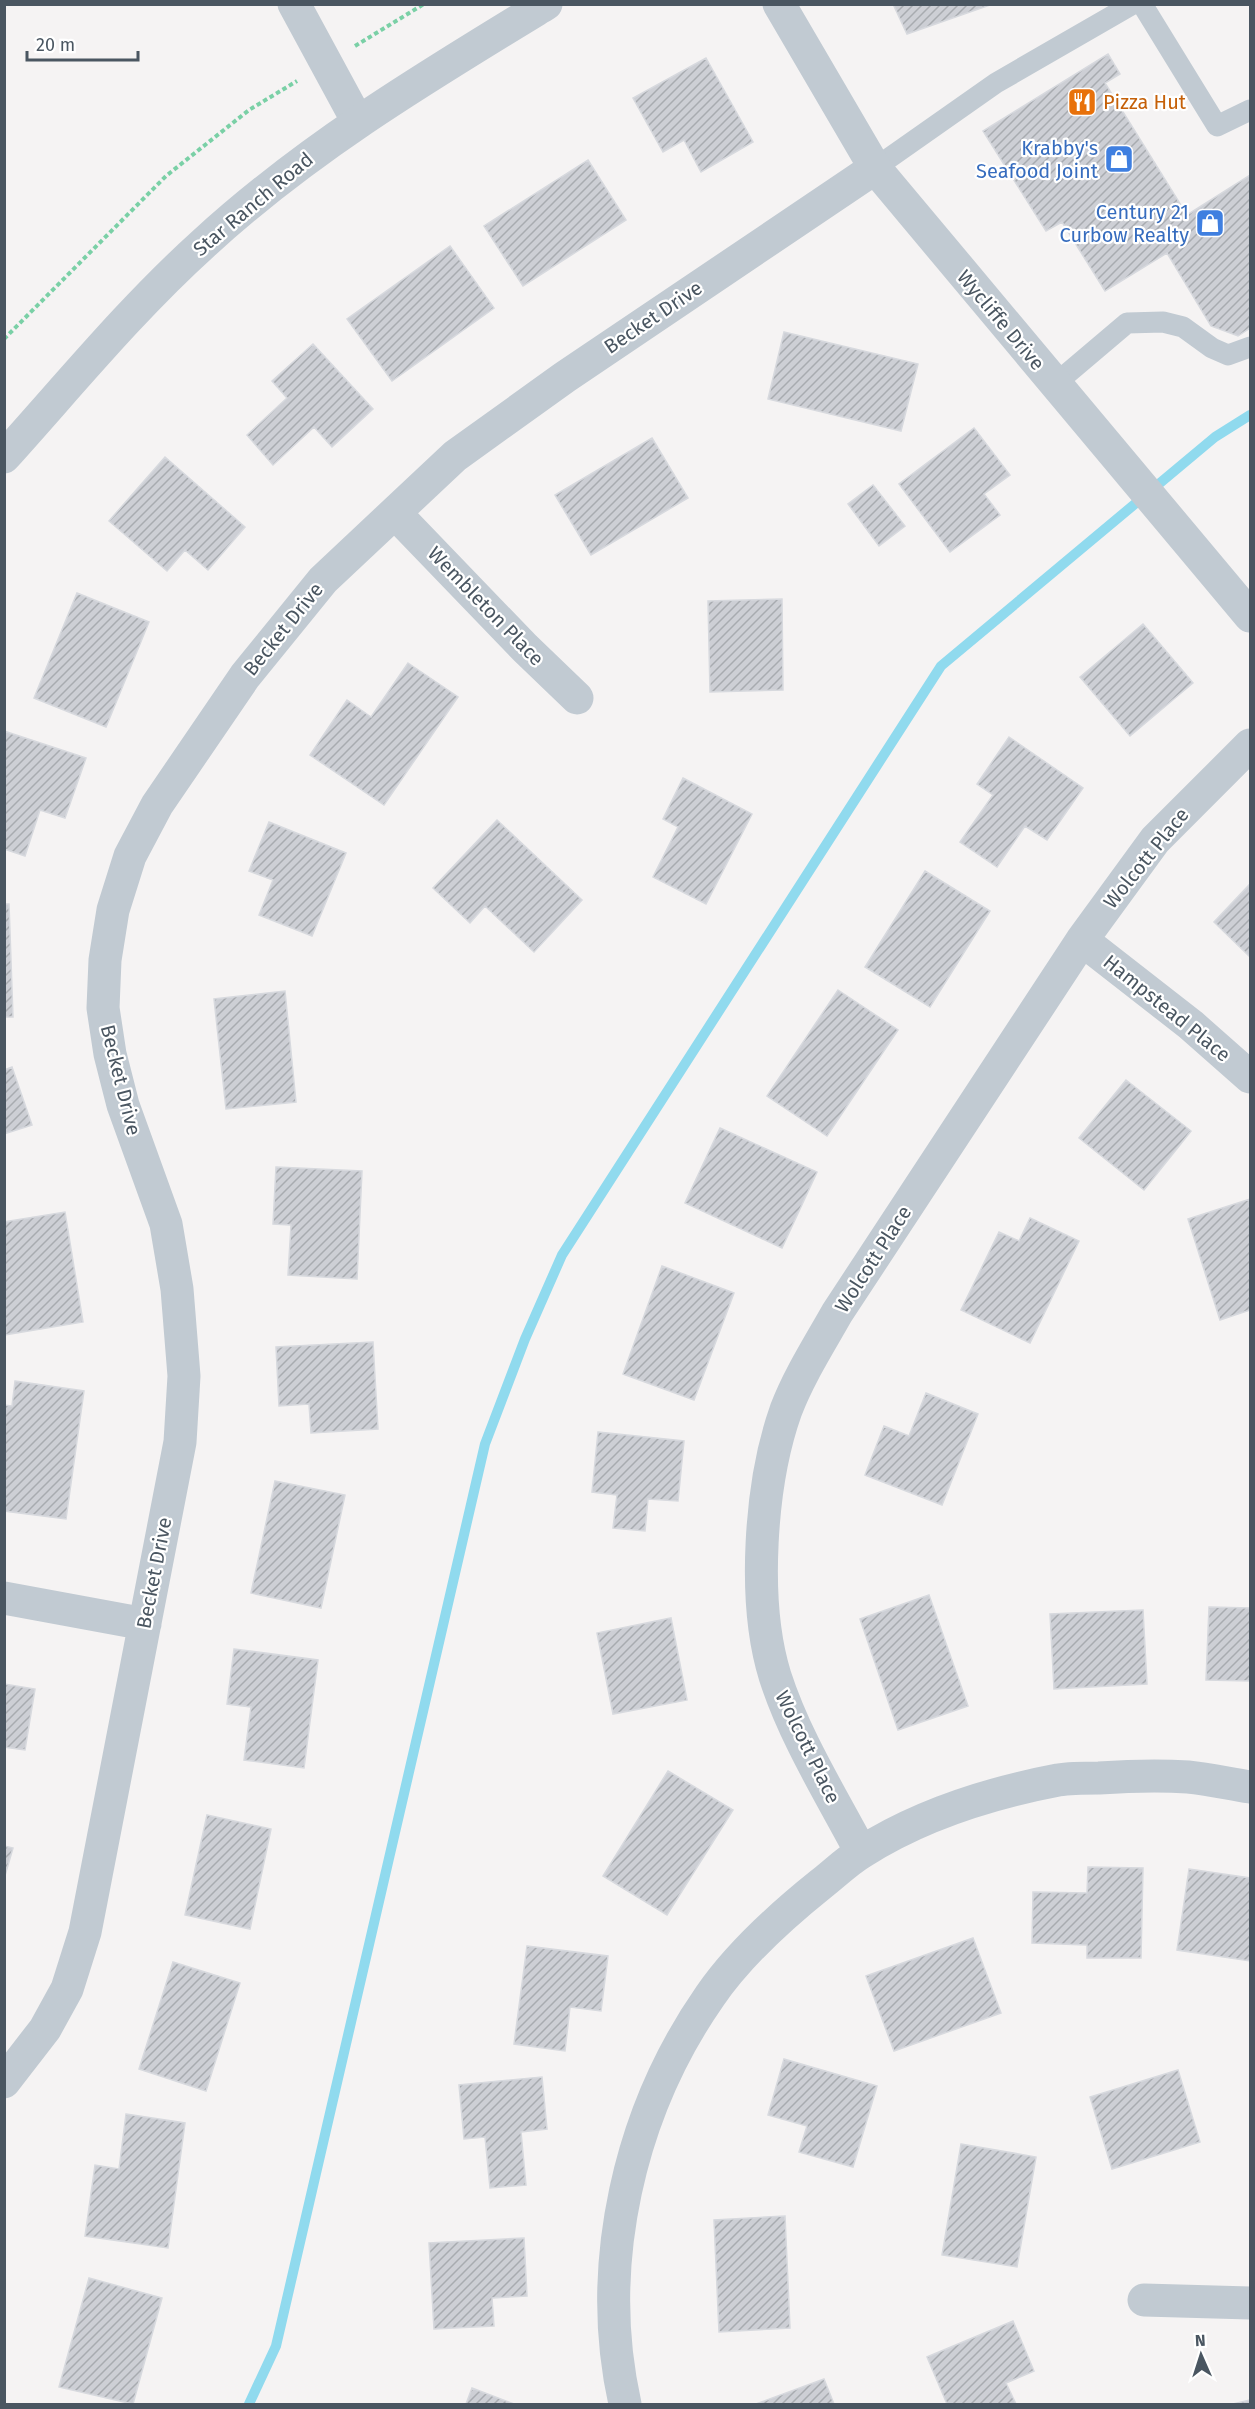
<svg xmlns="http://www.w3.org/2000/svg" width="1255" height="2409" font-family="'Fira Sans',sans-serif">
  <defs>
    <pattern id="building-hatch" width="6" height="6" patternUnits="userSpaceOnUse" patternTransform="scale(1.5)"><rect width="6" height="6" fill="#cdcfd5"/><path d="M-1 1l2-2M0 6l6-6M5 7l2-2" fill="none" stroke="#a8abb0"/></pattern>
  </defs>
  <rect width="100%" height="100%" fill="#f5f3f3"/>
  <g fill="none" stroke-linecap="round" stroke-linejoin="round">
    <path stroke="#90daee" stroke-width="10" d="M249,2404L276,2346L485,1444L525,1339L562,1255L941,666L1215,437L1250,415"/>
  </g>
  <path fill="url(#building-hatch)" stroke="#d7d9de" stroke-width="1.5" d="M893,4H990V5L907,34Z
    M1108,54L1120,74L1105,83L1187,215L1250,175V328L1238,336L1211,326L1167,253L1105,291L1062,222L1046,231L983,131Z
    M706,58L753,142L701,172L684,140L663,152L633,98Z
    M588,160L626,220L523,286L484,226Z
    M450,246L494,308L392,381L347,319Z
    M784,332L918,364L901,431L768,399Z
    M313,344L373,409L332,447L314,427L273,465L247,435L287,398L272,381Z
    M974,428L1010,475L984,494L1000,515L950,552L899,484Z
    M652,438L688,498L591,555L555,495Z
    M165,457L245,527L208,570L185,550L167,571L109,521Z
    M873,485L905,526L879,546L848,504Z
    M77,593L149,622L106,727L34,698Z
    M782,599L783,690L710,692L708,601Z
    M1143,624L1193,683L1130,736L1080,677Z
    M408,663L458,697L384,805L310,755L347,700L371,717Z
    M4,731L86,758L65,818L40,810L25,856L4,849Z
    M1009,737L1083,788L1047,840L1025,826L997,867L960,842L993,795L977,784Z
    M683,778L752,814L706,904L653,877L678,827L663,819Z
    M497,820L582,900L534,952L485,906L470,923L433,888Z
    M269,822L346,853L312,936L259,915L273,880L249,871Z
    M925,871L990,911L930,1007L865,967Z
    M1250,884V957L1214,922Z
    M4,904H9L13,1017H4Z
    M838,990L898,1030L827,1136L767,1096Z
    M285,991L296,1102L226,1109L214,999Z
    M12,1067L32,1125L4,1134V1070Z
    M1126,1080L1191,1131L1144,1190L1079,1138Z
    M720,1128L817,1172L782,1248L685,1203Z
    M276,1167L362,1171L357,1279L288,1275L291,1225L273,1224Z
    M1250,1199V1310L1220,1320L1188,1219Z
    M65,1212L83,1322L4,1335V1222Z
    M1030,1218L1079,1241L1030,1343L961,1310L999,1232L1019,1241Z
    M662,1266L734,1293L694,1400L623,1374Z
    M373,1342L378,1429L311,1433L309,1404L279,1406L276,1347Z
    M15,1381L84,1391L66,1519L4,1511V1405L12,1406Z
    M926,1393L978,1414L942,1505L865,1475L884,1426L909,1436Z
    M598,1432L684,1441L678,1501L648,1499L645,1531L613,1528L617,1495L592,1492Z
    M275,1481L345,1495L321,1608L251,1593Z
    M929,1595L968,1706L898,1730L860,1619Z
    M1209,1607L1250,1608V1681L1206,1680Z
    M1143,1610L1147,1684L1054,1689L1050,1614Z
    M671,1618L687,1700L613,1714L597,1633Z
    M234,1649L318,1660L304,1768L244,1760L251,1707L227,1704Z
    M4,1684L35,1689L25,1750L4,1747Z
    M668,1771L733,1810L667,1915L603,1876Z
    M207,1815L271,1829L250,1929L185,1915Z
    M4,1846L13,1848L4,1879Z
    M1088,1867L1143,1868L1141,1958H1087V1945L1032,1943L1033,1892L1087,1893Z
    M1189,1869L1250,1878V1961L1177,1950Z
    M973,1938L1001,2013L894,2051L866,1976Z
    M527,1946L608,1956L601,2011L570,2007L565,2051L514,2044Z
    M173,1962L240,1983L206,2091L139,2069Z
    M784,2059L877,2086L853,2167L799,2152L807,2126L768,2115Z
    M1178,2070L1200,2142L1112,2169L1090,2097Z
    M542,2077L547,2129L521,2132L526,2185L490,2188L485,2137L464,2139L459,2085Z
    M126,2114L185,2123L168,2248L85,2236L95,2165L119,2169Z
    M961,2144L1036,2157L1017,2267L942,2255Z
    M785,2216L790,2328L719,2332L714,2220Z
    M524,2238L527,2296L492,2298L494,2326L434,2329L429,2243Z
    M89,2278L162,2298L133,2404L59,2387Z
    M1013,2321L1034,2371L1006,2383L1016,2404H947L927,2357Z
    M824,2379L834,2404H756Z
    M472,2388L514,2404H466Z
    M1250,2400V2404H1233Z"/>
  <g fill="none" stroke-linecap="round" stroke-linejoin="round">
    <path stroke="#7ad0a6" stroke-width="4" stroke-dasharray="4.5 3" stroke-linecap="butt" d="M355,46L424,4
      M4,339L166,176L249,110L297,81"/>
    <path stroke="#c1cad2" stroke-width="21" d="M1142,4L1217,126L1250,110
      M875,168L996,83L1133,4
      M1055,384L1127,323L1163,322L1183,327L1212,348L1228,355L1250,347"/>
    <path stroke="#c1cad2" stroke-width="33" d="M294,4L358,122
      M779,4L875,168L1250,616
      M395,513L525,648L577,698
      M1082,940L1191,1025L1250,1077
      M4,1598L145,1624
      M861,1852C831,1795 795,1738 775,1676C752,1602 760,1483 786,1410C799,1376 819,1345 837,1313L1082,940L1155,840L1250,745
      M4,2082L45,2029L67,1989L85,1932L180,1442L184,1376L177,1289L166,1224L123,1105L110,1054L103,1008L105,960L113,910L130,856L157,805L245,676L323,580L455,456L565,377L875,168
      M1144,2300L1250,2303
      M625,2404C594,2265 629,2112 710,1996C739,1954 781,1916 821,1884C834,1874 847,1861 862,1852C920,1815 990,1793 1058,1780C1071,1778 1086,1778 1099,1778C1128,1776 1159,1775 1188,1777C1209,1779 1230,1784 1250,1787"/>
    <path stroke="#c1cad2" stroke-width="33" d="M4,457C69,385 131,309 203,244C306,149 426,77 546,4"/>
  </g>
  <defs>
    <g id="restaurant-square" transform="scale(1.5)"><rect x="-9" y="-9" width="18" height="18" rx="4" fill="#e8710a" stroke="#fff"/><path d="M-5-6h1v4h1v-4h1v4h1v-4h1v5L-1.5 .5V6h-2V.5L-5-1ZM5-6V6H3V1.5H1.5Q1.5-4 5-6Z" fill="#fff"/></g>
    <g id="shop-square" transform="scale(1.5)"><rect x="-9" y="-9" width="18" height="18" rx="4" fill="#3f7fe0" stroke="#fff"/><path d="M-5-2.5h2.3a2.7 3.5 0 0 1 5.4 0H5L5.5 6h-11ZM-1.5-2.5h3a1.5 2.3 0 0 0-3 0Z" fill="#fff"/></g>
  </defs>
  <g fill-rule="evenodd">
    <use href="#restaurant-square" x="1082" y="102"/>
    <use href="#shop-square" x="1119" y="159"/>
    <use href="#shop-square" x="1210" y="223"/>
  </g>
  <g text-anchor="middle" stroke-width="4.5" stroke-linejoin="round" paint-order="stroke">
    <g font-size="20" fill="#c56008" stroke="#fff" text-anchor="start">
      <text x="1103" y="109">Pizza Hut</text>
    </g>
    <g font-size="20" fill="#366cbe" stroke="#fff" text-anchor="end">
      <text x="1098" y="155">Krabby's<tspan x="1098" dy="23">Seafood Joint</tspan></text>
      <text x="1189" y="219">Century 21<tspan x="1189" dy="23">Curbow Realty</tspan></text>
    </g>
    <g font-size="20" fill="#4a5661" stroke="#fff">
      <text transform="translate(253 204) rotate(-40)" y="7">Star Ranch Road</text>
      <text transform="translate(653 317) rotate(-34)" y="7">Becket Drive</text>
      <text transform="translate(1001 320) rotate(50)" y="7">Wycliffe Drive</text>
      <text transform="translate(486 606) rotate(46)" y="7">Wembleton Place</text>
      <text transform="translate(283 629) rotate(-51)" y="7">Becket Drive</text>
      <text transform="translate(1146 858) rotate(-51)" y="7">Wolcott Place</text>
      <text transform="translate(1167 1008) rotate(39)" y="7">Hampstead Place</text>
      <text transform="translate(121 1080) rotate(76)" y="7">Becket Drive</text>
      <text transform="translate(873 1259) rotate(-57)" y="7">Wolcott Place</text>
      <text transform="translate(154 1573) rotate(-79)" y="7">Becket Drive</text>
      <text transform="translate(808 1747) rotate(64)" y="7">Wolcott Place</text>
    </g>
  </g>
  <rect width="1255" height="2409" fill="none" stroke="#4a5661" stroke-width="12"/>
  <g transform="translate(1201 2355) rotate(357)" stroke="#ffffff" stroke-width="4.5" paint-order="stroke">
  <path d="M0-4.5L10 22L0 15L-10 22Z" fill="#4a5661"/>
  <text y="-9" font-size="16" font-weight="bold" text-anchor="middle" fill="#4a5661">N</text>
  </g>
  <path d="M27 51v9h111v-9" fill="none" stroke="#4a5661" stroke-width="3"/>
  <text x="36" y="51" font-size="18" fill="#4a5661" stroke="#ffffff" stroke-width="4.5" paint-order="stroke">20 m</text>
</svg>
